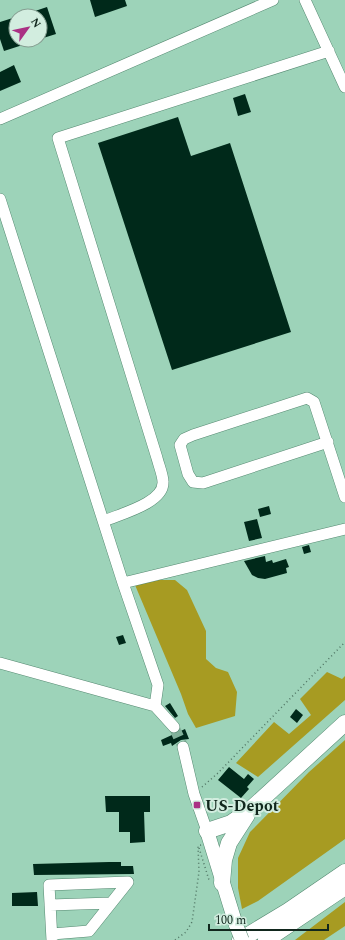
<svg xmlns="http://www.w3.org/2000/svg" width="345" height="940" font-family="Spectral,serif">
  <rect width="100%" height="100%" fill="#9dd3b9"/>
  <path fill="#a79b22" d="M158,580H175L187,590L206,631V659L216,668L228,672L237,692L235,716L196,728L188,714L181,694L135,585Z
    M327,672L342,679L345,676V700L258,777L236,763L274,722L289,734L311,715L300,699Z
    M345,740V839L258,901L242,909L238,888V858L250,832L309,772Z
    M345,902V926L324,940H295Z"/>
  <path fill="#00291a" d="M90,0H125L127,6L95,17Z
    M47,7L56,34L40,39V16H23V15Z
    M16,17V40H34L35,41L4,51L0,39V22Z
    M14,65L21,82L0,91V72Z
    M245,94L251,112L238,116L233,98Z
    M178,117L191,156L230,143L291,332L172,370L98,143Z
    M269,506L271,514L260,517L258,509Z
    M257,519L262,538L249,541L244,522Z
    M309,545L311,552L304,554L302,547Z
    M265,556L266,562L272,560L273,563L286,559L289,567L286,568L287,573L265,579L258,578L252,575L244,561Z
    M123,635L126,643L119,645L116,637Z
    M170,703L178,716L175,718L165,706Z
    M296,709L303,715L297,723L290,717Z
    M185,729L189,739L181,740L172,746L171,743L163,746L161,740Z
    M229,767L244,779L248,774L254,779L247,787L249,789L241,798L218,780Z
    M105,796H150V812H144L145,842L130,843V832H119V812H106Z
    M109,862H121V866H133L134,874L34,875L33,864Z
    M37,892L38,906H12V893Z"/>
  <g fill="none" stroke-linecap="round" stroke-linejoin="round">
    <path stroke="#81b19a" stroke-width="11" stroke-dasharray="11 5.5" stroke-linecap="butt" d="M174,727L183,747"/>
    <g stroke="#558971" stroke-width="12">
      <path id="minor" d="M305,0L345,87
        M0,119L273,0
        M0,199L123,583L158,685L155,706
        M328,442L203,483L193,482L188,474L180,445L184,439L193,435L307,398L314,402L345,497
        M104,521C120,514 164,503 163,482C163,475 159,466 157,458L58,138L329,51
        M123,583L345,529
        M0,663L155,706L174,727
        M183,747L194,794L207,831
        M50,905L111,903
        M52,934L89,931L128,882L49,885L52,940"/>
    </g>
    <g stroke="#558971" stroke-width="15">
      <path id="major" d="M207,831L236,925"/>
    </g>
    <g stroke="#558971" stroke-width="17">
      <path id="highway" d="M207,831L231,823L251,809L345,723
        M222,883L224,860L229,843L247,815
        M240,940L288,911L345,872
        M266,940L345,887"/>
    </g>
    <path stroke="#507564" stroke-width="1.5" stroke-dasharray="1 3" stroke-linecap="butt" d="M202,787L218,773L345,642
      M199,848L209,880
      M175,940L186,932L192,922L199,872L198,846L201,845"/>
    <use href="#minor" stroke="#fff" stroke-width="11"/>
    <use href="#major" stroke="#fff" stroke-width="14"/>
    <use href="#highway" stroke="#fff" stroke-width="16"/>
    <g stroke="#558971" stroke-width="15" stroke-linecap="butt">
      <path id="major-bridge" d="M236,925L242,940"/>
    </g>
    <use href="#major-bridge" stroke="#fff" stroke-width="14"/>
  </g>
  <rect fill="#aa3084" stroke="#d2eddf" stroke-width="1.5" x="193" y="801" width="8" height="8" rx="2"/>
  <g text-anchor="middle" stroke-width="4" stroke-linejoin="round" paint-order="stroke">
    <g font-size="16" font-weight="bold" fill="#11271d" stroke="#d2eddf" text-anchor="start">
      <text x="205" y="811">US-Depot</text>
    </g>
  </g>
  <g transform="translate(28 28) rotate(57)"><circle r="19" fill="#d2eddf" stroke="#859e91"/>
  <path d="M0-3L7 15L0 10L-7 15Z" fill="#aa3084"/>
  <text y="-6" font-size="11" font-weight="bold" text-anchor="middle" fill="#11271d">N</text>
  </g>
  <path d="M209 924v6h119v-6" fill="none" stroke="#11271d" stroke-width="2"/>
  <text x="215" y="924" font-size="12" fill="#11271d" stroke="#d2eddf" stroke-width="3" paint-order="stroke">100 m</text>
</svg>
